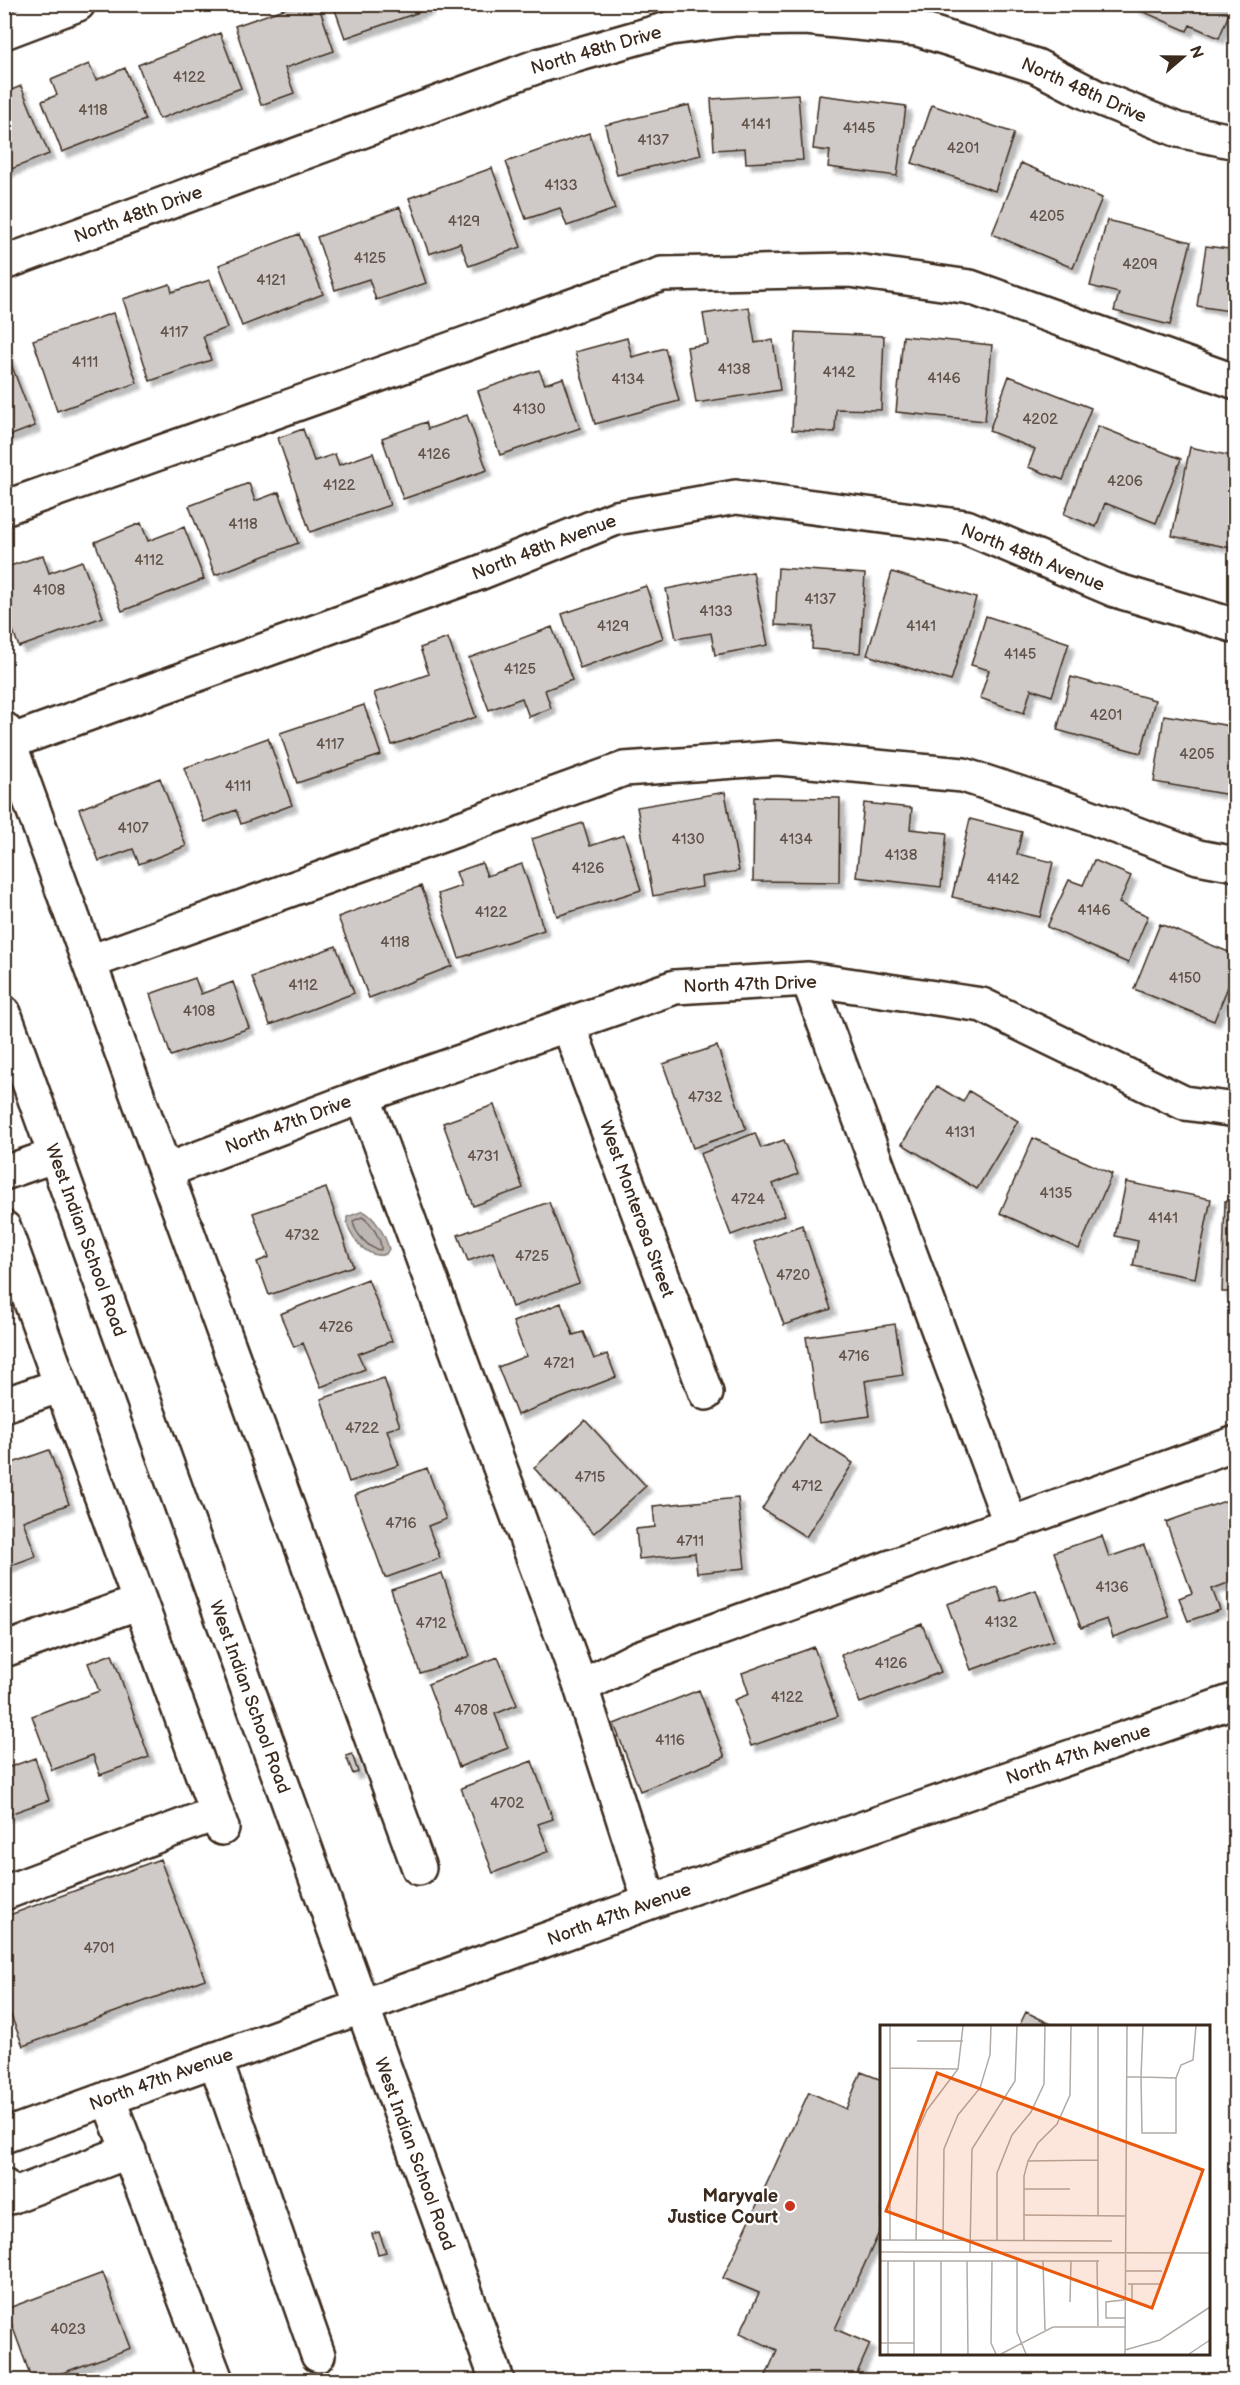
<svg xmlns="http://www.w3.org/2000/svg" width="1240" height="2385" font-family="'Balsamiq Sans',sans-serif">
  <defs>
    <filter id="shadow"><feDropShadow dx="5.5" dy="5.5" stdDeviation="1.5" flood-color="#0004"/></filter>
  </defs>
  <rect width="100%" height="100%" fill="#fff"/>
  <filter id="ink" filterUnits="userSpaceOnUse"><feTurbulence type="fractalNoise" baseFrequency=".0167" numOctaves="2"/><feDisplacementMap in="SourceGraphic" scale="12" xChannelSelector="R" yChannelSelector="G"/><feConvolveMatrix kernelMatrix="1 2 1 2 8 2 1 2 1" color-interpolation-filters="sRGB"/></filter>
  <g filter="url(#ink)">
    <path fill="#bcb6b3" stroke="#887e77" stroke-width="1.5" d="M363,1211C376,1218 385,1235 389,1249L386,1254C369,1261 345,1235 347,1217Z"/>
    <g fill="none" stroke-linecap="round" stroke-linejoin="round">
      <path stroke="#6f625a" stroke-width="1.5" d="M362,1217C371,1222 382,1240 381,1250C369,1250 354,1232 353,1221Z"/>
    </g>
    <path fill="#cfcac7" stroke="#3b2a1e" stroke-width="1.5" filter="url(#shadow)" d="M298,4H318L334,51L285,68L294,93L261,105L235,26Z
      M333,4H426L428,9L345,38Z
      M1137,4H1233L1219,38L1190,25L1187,31L1135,8Z
      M220,33L241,88L159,119L138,65Z
      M89,64L96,80L125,68L145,120L62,152L42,101L57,95L51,80Z
      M21,86L49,154L4,172V93Z
      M798,94L803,160L746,163L745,148L714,150L711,99Z
      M819,95L906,106L897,176L828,167L830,151L813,149Z
      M689,105L701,155L617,175L605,125Z
      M932,105L1014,133L995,191L912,163Z
      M589,133L615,209L567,226L560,208L526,219L506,162Z
      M1021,163L1102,198L1073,268L992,234Z
      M492,168L521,247L469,266L460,243L429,254L409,198Z
      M400,207L426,283L376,300L369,279L335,290L317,237Z
      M1107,220L1191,242L1170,325L1114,311L1119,293L1090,286Z
      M299,234L323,294L242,326L219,265Z
      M1206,246L1236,250V312L1197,306Z
      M210,280L227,328L203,336L211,360L150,381L123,299L170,284L172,292Z
      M749,307L755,343L773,340L780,390L696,403L687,347L708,344L703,314Z
      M113,313L137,383L57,411L33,340Z
      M796,332L884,336L881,410L836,409L835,432L792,430Z
      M903,336L992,345L985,421L896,412Z
      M627,338L632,357L665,348L679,401L595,424L575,352Z
      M6,351L35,426L4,438V352Z
      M539,370L545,384L563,378L580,428L500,455L478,391Z
      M1009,376L1091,408L1063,480L1028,467L1035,449L989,431Z
      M467,415L487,470L403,499L382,438L426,422L428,429Z
      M1098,426L1181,459L1156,523L1105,503L1096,527L1064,514Z
      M303,429L314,461L335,454L339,465L373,453L390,505L310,532L278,438Z
      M1190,447L1236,457V549L1172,536Z
      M249,483L255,501L279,492L298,543L215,575L189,506Z
      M141,523L148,541L184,527L204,579L122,611L95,542Z
      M43,555L49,573L82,561L103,617L19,647L4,607V568Z
      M778,568L865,574L860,653L812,649L813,627L775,625Z
      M753,572L768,645L715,655L711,633L676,639L666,589Z
      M892,572L976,598L951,681L867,655Z
      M646,586L663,638L580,668L562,614Z
      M986,616L1069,643L1052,696L1031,689L1024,713L980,698L989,670L971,665Z
      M552,627L572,680L545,690L551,708L529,717L522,698L489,710L469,658Z
      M448,638L476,717L392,745L374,693L429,674L420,648Z
      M1071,677L1155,700L1141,753L1057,730Z
      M364,705L381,755L297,783L280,733Z
      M1164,715L1236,727V796L1154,782Z
      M268,738L292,805L241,824L236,810L204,822L184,768Z
      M160,778L186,846L139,864L133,849L99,861L79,809Z
      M725,792L739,871L701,877L702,887L653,896L637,807Z
      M754,797L840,798L839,882L753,881Z
      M864,803L912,808L910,829L947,833L941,887L856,877Z
      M970,819L1022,832L1017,854L1053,862L1040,917L952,897Z
      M583,823L590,846L624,835L641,890L557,916L532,839Z
      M1094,860L1131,876L1119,903L1148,916L1128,963L1047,927L1069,880L1083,885Z
      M482,863L487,876L522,864L544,930L459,958L438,894L461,886L456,872Z
      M421,886L452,966L369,998L338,917Z
      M1160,924L1236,955V967L1214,1021L1134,989Z
      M336,946L354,993L270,1025L252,977Z
      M195,978L201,994L233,982L249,1028L171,1056L150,994Z
      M717,1046L746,1129L693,1148L663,1064Z
      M937,1086L963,1102L969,1091L1018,1121L977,1189L902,1144Z
      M494,1105L523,1188L473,1206L443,1123Z
      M755,1133L761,1148L784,1140L798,1174L773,1184L785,1215L731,1235L700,1154Z
      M1033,1138L1112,1174L1079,1249L1000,1213Z
      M1126,1182L1211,1199L1195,1278L1133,1266L1138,1241L1115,1236Z
      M326,1188L353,1266L269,1295L257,1262L269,1257L253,1213Z
      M1225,1201L1236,1202V1292H1222Z
      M549,1202L579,1283L512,1307L493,1252L468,1261L458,1235Z
      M802,1225L831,1309L784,1325L754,1242Z
      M368,1279L392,1341L358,1354L365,1369L321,1387L303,1343L294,1347L280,1314Z
      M561,1303L573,1335L583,1332L594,1359L607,1354L616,1377L517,1415L498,1367L526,1356L513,1322Z
      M895,1324L903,1375L865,1381L870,1416L819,1423L806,1337Z
      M384,1378L400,1426L387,1430L399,1465L349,1482L321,1399Z
      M585,1420L646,1486L594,1533L534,1468Z
      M809,1435L853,1463L806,1537L762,1509Z
      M49,1450L69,1504L23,1521L36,1556L4,1568V1466Z
      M427,1468L446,1519L428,1526L440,1558L385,1578L355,1495Z
      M1236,1497V1580L1212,1589L1220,1610L1188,1621L1179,1598L1192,1593L1166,1522Z
      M738,1498L745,1568L697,1573L695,1553L639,1559L636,1529L655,1527L653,1506Z
      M1102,1536L1109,1557L1144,1545L1169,1617L1113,1637L1107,1619L1081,1628L1054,1552Z
      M442,1573L470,1656L420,1673L391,1590Z
      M997,1587L1002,1602L1036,1590L1054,1640L971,1670L947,1604Z
      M922,1624L941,1672L860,1703L841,1655Z
      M814,1647L838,1716L751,1746L734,1700L749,1694L742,1673Z
      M112,1654L149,1757L100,1775L93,1755L52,1770L32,1716L99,1691L88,1663Z
      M498,1657L517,1705L495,1714L508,1748L459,1767L428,1684Z
      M699,1690L725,1757L640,1791L614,1724Z
      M352,1754L358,1772L353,1774L346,1756Z
      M35,1758L49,1800L4,1816V1769Z
      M532,1761L553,1819L538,1824L549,1851L493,1873L461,1788Z
      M160,1859L205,1979L23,2046L4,1998V1917Z
      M1026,2012L1055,2026H1019Z
      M861,2072L882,2080V2226L835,2329L870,2344L854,2380H764L777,2350L740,2333L759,2293L723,2278L809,2092L846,2109Z
      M379,2232L386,2252L378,2254L372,2234Z
      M103,2273L131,2348L43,2380H32L6,2309Z"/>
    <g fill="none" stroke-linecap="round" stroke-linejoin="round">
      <g stroke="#3b2a1e" stroke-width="38">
        <path id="minor" d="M4,32L78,4
          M4,263L538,66L671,28L735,19L806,18L918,29L1036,66L1094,96L1178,130L1236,142
          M4,508L662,274L849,270L970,287L1236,382
          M4,729L419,1868
          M4,744L479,573L616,518L736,497L966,527L1115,590L1236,626
          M90,962L624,769L778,758L963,775L1083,814L1198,857L1236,864
          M808,979L1011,1525
          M568,1024L706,1393
          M363,1096L581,1687L650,1902
          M165,1171L363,1096L675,987L808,979L982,1005L1184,1103L1236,1110
          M4,1173L56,1155
          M4,1228L222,1828
          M4,1405L61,1385
          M4,1650L140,1602
          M581,1687L638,1658L1236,1443
          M4,1893L217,1813
          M215,2059L318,2355
          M108,2098L216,2380
          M4,2136L650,1902L1236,1700
          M4,2186L10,2197L129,2151"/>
      </g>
      <g stroke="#3b2a1e" stroke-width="38">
        <path id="major" d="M4,1013L497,2380"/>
      </g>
      <use href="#minor" stroke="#fff" stroke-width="33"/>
      <use href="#major" stroke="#fff" stroke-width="33"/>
    </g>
  </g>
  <circle fill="#c8321e" stroke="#fff" stroke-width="2" cx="790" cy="2206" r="6"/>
  <g text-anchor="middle" stroke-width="4.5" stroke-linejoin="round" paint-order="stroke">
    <g font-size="15" fill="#605248">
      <text x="189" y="82">4122</text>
      <text x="93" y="115">4118</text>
      <text x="756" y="129">4141</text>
      <text x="859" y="133">4145</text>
      <text x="653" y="145">4137</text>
      <text x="963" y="153">4201</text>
      <text x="561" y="190">4133</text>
      <text x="1047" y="221">4205</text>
      <text x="464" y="226">4129</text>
      <text x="370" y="263">4125</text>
      <text x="1140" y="269">4209</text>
      <text x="271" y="285">4121</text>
      <text x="174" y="337">4117</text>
      <text x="85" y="367">4111</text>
      <text x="734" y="374">4138</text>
      <text x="839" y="377">4142</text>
      <text x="944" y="383">4146</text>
      <text x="628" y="384">4134</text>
      <text x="529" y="414">4130</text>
      <text x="1040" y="424">4202</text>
      <text x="434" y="459">4126</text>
      <text x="1125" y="486">4206</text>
      <text x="339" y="490">4122</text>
      <text x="243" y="529">4118</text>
      <text x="149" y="565">4112</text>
      <text x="49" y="595">4108</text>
      <text x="820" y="604">4137</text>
      <text x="716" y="616">4133</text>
      <text x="613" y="631">4129</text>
      <text x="921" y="631">4141</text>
      <text x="1020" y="659">4145</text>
      <text x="520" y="674">4125</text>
      <text x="1106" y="720">4201</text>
      <text x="330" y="749">4117</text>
      <text x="1197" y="759">4205</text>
      <text x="238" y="791">4111</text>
      <text x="133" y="833">4107</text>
      <text x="688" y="844">4130</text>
      <text x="796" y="844">4134</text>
      <text x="901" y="860">4138</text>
      <text x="588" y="873">4126</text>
      <text x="1003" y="884">4142</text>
      <text x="1094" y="915">4146</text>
      <text x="491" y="917">4122</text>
      <text x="395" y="947">4118</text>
      <text x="1185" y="983">4150</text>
      <text x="303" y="990">4112</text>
      <text x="199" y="1016">4108</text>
      <text x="705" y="1102">4732</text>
      <text x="960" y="1137">4131</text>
      <text x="483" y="1161">4731</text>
      <text x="1056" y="1198">4135</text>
      <text x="748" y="1204">4724</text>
      <text x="1163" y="1223">4141</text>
      <text x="302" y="1240">4732</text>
      <text x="532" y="1261">4725</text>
      <text x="793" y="1280">4720</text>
      <text x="336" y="1332">4726</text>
      <text x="854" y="1361">4716</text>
      <text x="559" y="1368">4721</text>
      <text x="362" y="1433">4722</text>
      <text x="590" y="1482">4715</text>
      <text x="807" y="1491">4712</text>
      <text x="401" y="1528">4716</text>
      <text x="690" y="1546">4711</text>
      <text x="1112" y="1592">4136</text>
      <text x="1001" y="1627">4132</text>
      <text x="431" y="1628">4712</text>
      <text x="891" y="1668">4126</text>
      <text x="787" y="1702">4122</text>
      <text x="471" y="1715">4708</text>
      <text x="670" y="1745">4116</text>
      <text x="507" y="1808">4702</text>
      <text x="99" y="1953">4701</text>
      <text x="68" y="2334">4023</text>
    </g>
    <g font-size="18" fill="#3b2a1e" stroke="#fff">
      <text transform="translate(596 50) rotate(-16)" y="6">North 48th Drive</text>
      <text transform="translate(1084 90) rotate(24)" y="6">North 48th Drive</text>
      <text transform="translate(138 214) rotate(-20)" y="6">North 48th Drive</text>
      <text transform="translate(544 547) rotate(-21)" y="6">North 48th Avenue</text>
      <text transform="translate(1033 557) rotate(22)" y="6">North 48th Avenue</text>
      <text transform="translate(750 984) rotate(-2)" y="6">North 47th Drive</text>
      <text transform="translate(288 1124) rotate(-21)" y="6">North 47th Drive</text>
      <text transform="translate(637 1209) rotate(70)" y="6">West Monterosa Street</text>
      <text transform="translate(86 1240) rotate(70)" y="6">West Indian School Road</text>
      <text transform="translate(250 1697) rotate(70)" y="6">West Indian School Road</text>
      <text transform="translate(1078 1754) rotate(-19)" y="6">North 47th Avenue</text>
      <text transform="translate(619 1914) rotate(-20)" y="6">North 47th Avenue</text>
      <text transform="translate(161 2079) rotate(-20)" y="6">North 47th Avenue</text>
      <text transform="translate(415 2154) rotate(70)" y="6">West Indian School Road</text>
    </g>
    <g font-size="18" font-weight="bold" fill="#3b2a1e" stroke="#fff" text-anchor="end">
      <text x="778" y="2202">Maryvale<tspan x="778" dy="21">Justice Court</tspan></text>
    </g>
  </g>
  <g transform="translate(880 2025)">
    <rect width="330" height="330" fill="#fff"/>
    <path fill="none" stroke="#b1aaa5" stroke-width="1.5" d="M218,1V190M37,16H83M10,43L78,44M247,52H261L296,53V108H262L261,52L263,1M296,53L301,40L313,35L316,1M148,136L218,135M144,164H190M143,190L245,191M0,215L232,216M10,215V1M36,215L38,105L47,85L78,44L83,1M63,215L64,124L78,90L100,63L110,30L111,1M117,215V148L132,110L151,87L164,59L165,1M144,216V151L148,136L158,118L177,99L190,70L191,1M0,227L330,228M90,227L92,124L135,56L137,1M137,233V307L146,329M0,236H219M8,236V329M61,236V329M87,236L88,329M112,236L111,318L116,329M163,236L165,305M217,236L218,301M245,246H282M248,259H282M190,277L191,236M245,293H226V277L252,274V259M0,318H34M245,325L280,315L330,282M34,329V236M121,329L173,302H245M245,329L247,1M309,329L330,315"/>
    <path fill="#e8590c" fill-opacity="0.15" stroke="#e8590c" stroke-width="3" d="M57,48L323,145L272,283L6,186Z"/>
    <rect width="330" height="330" fill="none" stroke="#3b2a1e" stroke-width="3"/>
  </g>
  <rect width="1240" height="2385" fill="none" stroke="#fff" stroke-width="24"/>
  <rect x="12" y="12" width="1216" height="2361" fill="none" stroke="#3b2a1e" stroke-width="2" filter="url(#ink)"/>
  <g transform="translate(1183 57) rotate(70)" stroke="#ffffff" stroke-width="4.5" paint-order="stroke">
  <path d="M0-4.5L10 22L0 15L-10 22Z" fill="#3b2a1e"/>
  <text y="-9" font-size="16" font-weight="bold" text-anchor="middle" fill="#3b2a1e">N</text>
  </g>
</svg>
